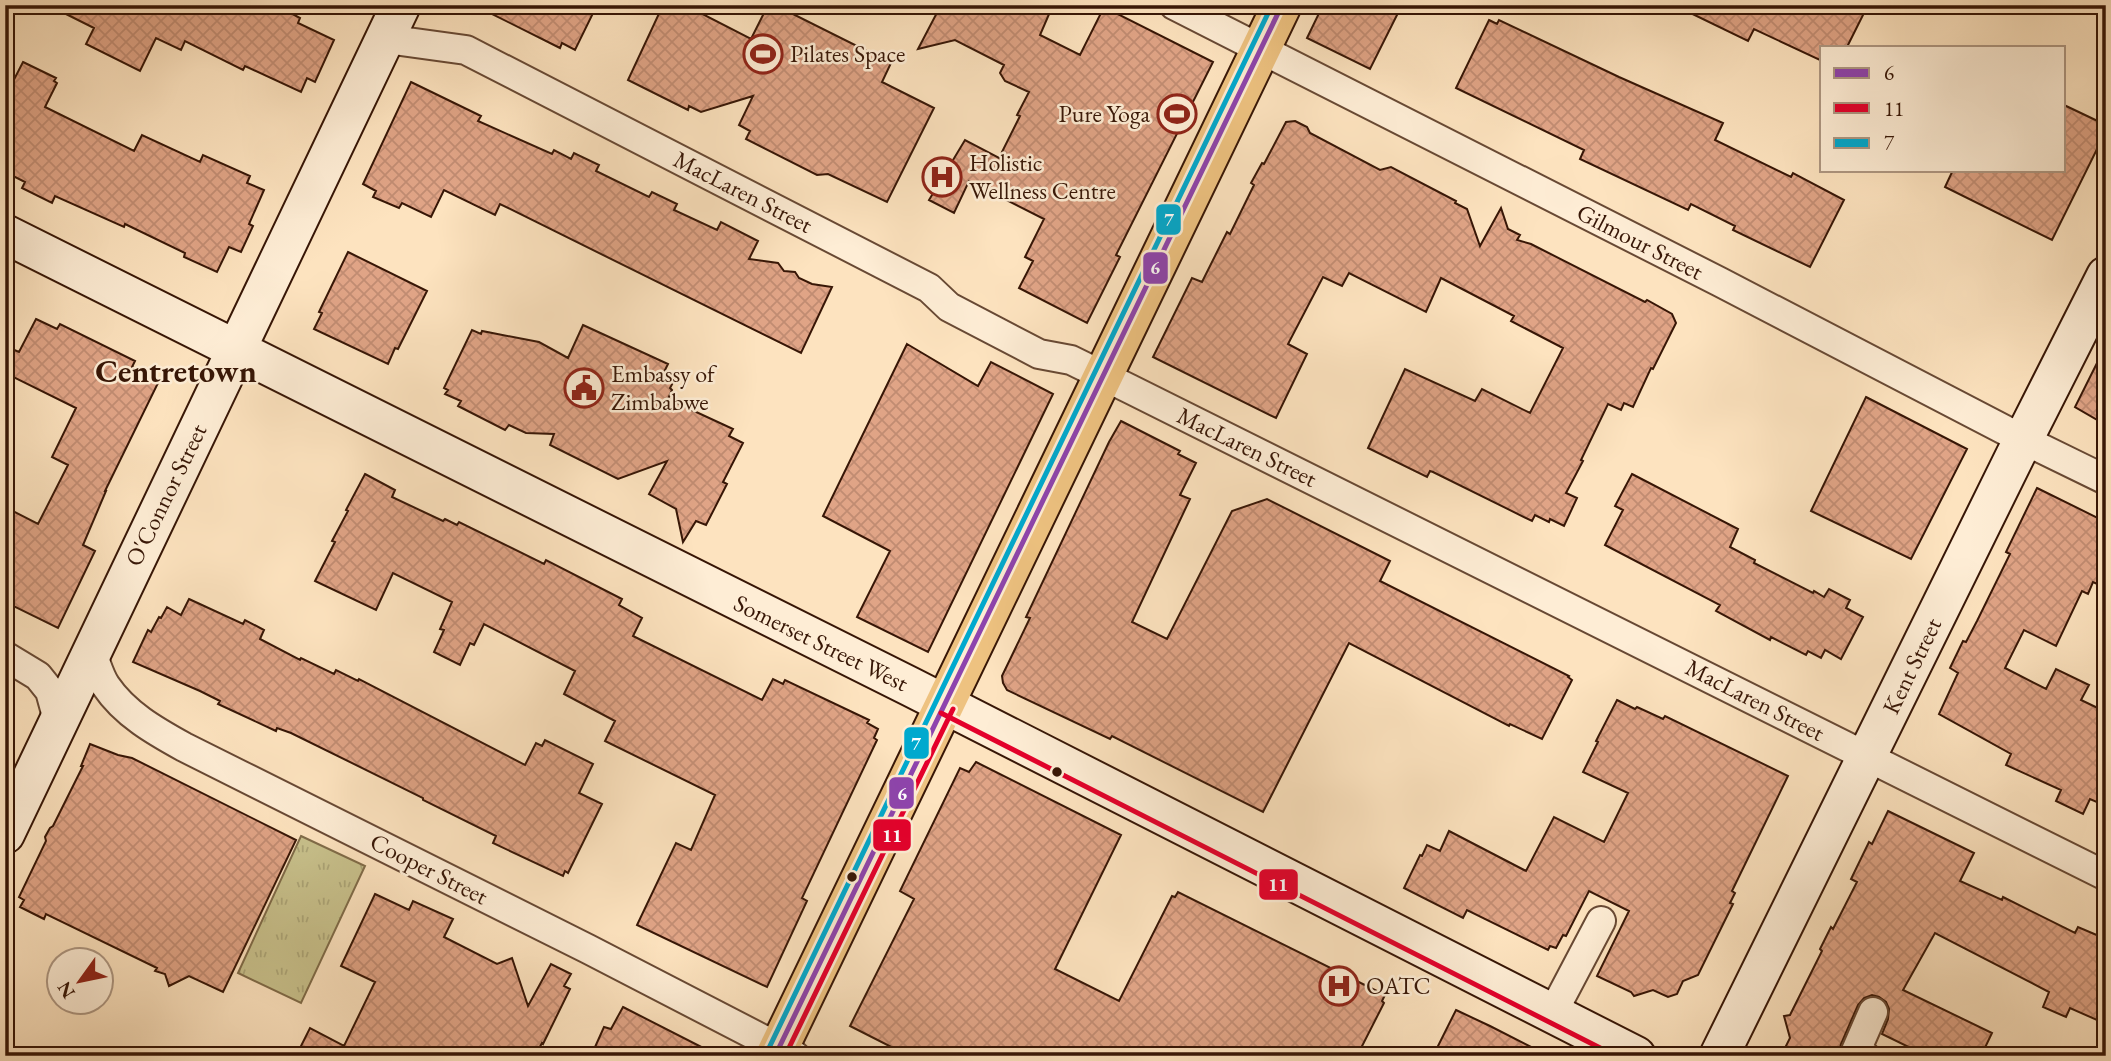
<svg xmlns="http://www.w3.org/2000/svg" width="2111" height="1061" font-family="'EB Garamond',serif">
  <defs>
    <pattern id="park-tufts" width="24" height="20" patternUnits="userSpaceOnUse" patternTransform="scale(1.75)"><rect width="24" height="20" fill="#c8c18c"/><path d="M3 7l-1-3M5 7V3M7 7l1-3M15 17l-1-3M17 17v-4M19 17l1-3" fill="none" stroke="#aca577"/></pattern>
    <pattern id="building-cross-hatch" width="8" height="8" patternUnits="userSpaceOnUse" patternTransform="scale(1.75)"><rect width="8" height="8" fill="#e0a486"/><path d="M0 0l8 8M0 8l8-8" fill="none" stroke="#c18c72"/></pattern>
  </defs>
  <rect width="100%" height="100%" fill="#fde3bf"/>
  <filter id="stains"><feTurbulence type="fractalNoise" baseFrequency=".00286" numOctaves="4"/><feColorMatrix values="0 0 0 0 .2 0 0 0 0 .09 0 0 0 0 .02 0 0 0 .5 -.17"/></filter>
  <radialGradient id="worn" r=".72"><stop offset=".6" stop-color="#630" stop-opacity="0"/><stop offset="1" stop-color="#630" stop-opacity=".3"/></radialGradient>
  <path fill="url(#park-tufts)" stroke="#806c49" stroke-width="2" d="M301,836L365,866L301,1003L238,973Z"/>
  <path fill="url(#building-cross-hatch)" stroke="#371606" stroke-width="2" d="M48,5H276L300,18L298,23L334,40L315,82L307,78L301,92L245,66L243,70L185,41L181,50L156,38L140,71L86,44L94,28Z
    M474,5H597L575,50L562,43L560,48Z
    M663,5H685L751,39L768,5H775L891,63L882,82L934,108L887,202L828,174L817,175L746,139L750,131L739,125L753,96L701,112L689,106L688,110L628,80Z
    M941,5H1053L1040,35L1080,55L1104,7L1213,62L1116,255L1120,257L1087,323L1019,288L1033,261L1025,257L1044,219L969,181L954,213L929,200L965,140L999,158L1020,116L1017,115L1029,92L1005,81L1000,73L1004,65L955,40L918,49Z
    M1323,5H1402L1370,69L1307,38Z
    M1674,5H1868L1847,47H1822V61L1754,29L1748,41Z
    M1489,20L1497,24L1499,20L1619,77L1723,123L1715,140L1791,177L1793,173L1844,200L1810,267L1733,230L1735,226L1691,204L1688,210L1580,159L1584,150L1456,88Z
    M23,62L56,78L54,81L57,83L45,107L134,151L142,135L200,162L203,155L250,176L247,183L264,190L249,224L253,226L241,252L229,247L217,272L184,257L185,253L125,224L124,227L55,196L52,203L22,188L25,182L5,172V97Z
    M411,82L481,116L478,121L552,154L554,150L571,159L574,153L599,165L596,171L649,197L652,192L677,204L674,210L717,230L721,222L758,241L749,259L778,263L784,271L795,272L799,278L812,284L832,287L801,353L500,204L495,215L444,190L431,217L402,203L399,208L373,197L376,191L363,184Z
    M2064,105L2106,125V131L2052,240L1945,187L1953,170H2064Z
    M1295,121L1307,127L1310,133L1380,170L1391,167L1456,201L1455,203L1467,209L1480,246L1501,208L1508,229L1520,235L1517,240L1531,244L1645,302L1647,300L1672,314L1676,323L1653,369L1651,368L1633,407L1624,403L1621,410L1608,404L1581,460L1583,461L1566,493L1577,498L1564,526L1550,519L1549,522L1535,515L1532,521L1433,472L1430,471L1427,477L1368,448L1405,369L1475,401L1482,389L1530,413L1563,348L1511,321L1514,316L1441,278L1426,312L1349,273L1342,286L1323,277L1288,344L1307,354L1276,418L1153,357L1192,278L1202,282L1227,232L1230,234L1254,185L1251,183L1262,163L1264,164L1286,122Z
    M348,252L427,291L398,349L395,348L388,364L314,329L322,313L319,312Z
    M36,319L57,329L60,324L135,361L132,367L159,381L105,491H106L83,545L95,551L58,628L5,602V507L38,524L68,465L52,457L76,408L5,373V346L19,352Z
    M583,325L668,364L664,372L676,377L670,388L672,390L668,399L733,429L729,436L743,443L723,482L727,484L706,525L696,521L683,542L676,509L649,494L667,461L618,479L550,445L554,434L526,433L509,425L505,430L458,406L461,401L445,394L448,390L444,388L472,330L481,334L482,331L539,342L568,358Z
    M907,344L978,386L991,362L1053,394L928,652L857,617L890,551L823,516Z
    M2106,345V425L2075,407Z
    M1866,397L1967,449L1911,559L1811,511Z
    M1121,421L1180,451L1178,454L1196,463L1180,495L1190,499L1132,622L1167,639L1232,511L1267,499L1390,561L1380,581L1569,676L1568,677L1572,680L1542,739L1510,724L1509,726L1349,643L1263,812L1112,736L1110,739L1007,690L1003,683L1002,676L1030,618L1026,617L1109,442Z
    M365,474L395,490L392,497L443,521L445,519L457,525L459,522L544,564L546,560L622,599L619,605L642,618L633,636L762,700L773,679L783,684L785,680L869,720L867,723L878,729L874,738L877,740L802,898L807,901L767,987L637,925L676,843L691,850L715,795L605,741L615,721L564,694L575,671L484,624L474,645L470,643L460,665L434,652L444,630L440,629L452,602L393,573L376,610L315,581L335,542L332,541L348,511L346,510Z
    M1632,474L1738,529L1730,547L1755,560L1754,563L1813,593L1814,591L1824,597L1829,589L1850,600L1846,608L1863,617L1841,659L1825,650L1821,658L1808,651L1806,655L1771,637L1770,640L1716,611L1720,605L1605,545L1623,510L1615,506Z
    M2037,488L2106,522V588L2093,582L2088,594L2082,591L2056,646L2024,630L2005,668L2046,689L2056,669L2089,685L2081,700L2106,712V806L2090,799L2083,814L2056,801L2061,790L2006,765L2011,754L1939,714L1958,673L1950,668L1963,641L1966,642L1977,621L2010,554L2006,552Z
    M189,599L243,624L245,620L264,630L260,639L300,660L301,658L334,674L336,670L358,681L359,679L525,765L536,743L542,746L545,740L593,764L579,793L602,804L568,873L565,871L563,876L493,843L496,836L423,800V798L291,733L277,728L276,731L218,704L220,701L200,691L133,662L148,630L151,632L159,617L161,618L167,607L181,615Z
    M1617,700L1635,709L1637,707L1663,719L1665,716L1788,776L1732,891L1735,893L1730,903L1733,904L1698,975L1683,981L1677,994L1668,997L1653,990L1634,996L1631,992L1597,976L1629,911L1589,891L1566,936L1563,935L1556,948L1550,946L1548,950L1467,910L1463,918L1404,888L1420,855L1422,856L1427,845L1440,851L1449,831L1526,871L1554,817L1604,842L1628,793L1583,772L1598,742L1596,741Z
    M90,744L118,755L132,758L296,840L223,992L189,976L169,986L165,974L155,971L157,968L46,914L44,919L20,907L24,900L19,897L46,841L45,837L50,828L53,826L83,766H81Z
    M976,762L1121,835L1055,969L1119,1001L1172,896L1175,897L1178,892L1385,995L1382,1001L1384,1003L1357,1056H909L850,1026L914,899L900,891L960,768L969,772Z
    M1888,811L1974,853L1960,881L2002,900L2003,897L2075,933L2078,927L2106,939V1024L2070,1008L2066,1017L2043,1007L2049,992L1935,933L1903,990L1992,1033L1981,1056H1927L1882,1034L1888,1019L1889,1009L1886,1002L1879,997L1872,995L1864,998L1858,1005L1841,1044L1838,1056H1781L1790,1038L1784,1016L1790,1015L1822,951L1820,949L1831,927L1833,929L1857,882L1851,879L1869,842L1872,844Z
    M375,894L409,910L413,901L453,919L444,937L497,964L512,958L528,1006L551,964L571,974L564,986L570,989L543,1044L542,1043L535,1056H296L310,1028L344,1046L375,982L341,966Z
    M623,1007L719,1056H591L604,1027L611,1029Z
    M1456,1010L1490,1026L1549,1056H1433Z"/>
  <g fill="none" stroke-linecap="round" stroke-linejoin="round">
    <g stroke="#684934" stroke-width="32">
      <path id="street" d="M1174,5L1720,282L2024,440L2106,480
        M386,39L466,50L929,288L949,307L1039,354L1071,360L1130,389L2106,876
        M91,651C96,662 99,676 106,686C125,714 155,731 184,747L588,949L795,1056
        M5,656L38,676L50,691L58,720
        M1552,1014L1601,921
        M1865,1056L1856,1051L1873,1012"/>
    </g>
    <g stroke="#371606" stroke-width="42">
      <path id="secondary" d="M5,234L911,687L1636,1056
        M5,834L401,5
        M1719,1056L2015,456L2106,276"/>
    </g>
    <g stroke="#371606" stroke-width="42">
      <path id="primary" d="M775,1056L1282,5"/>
    </g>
    <use href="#street" stroke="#feedd5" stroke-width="28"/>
    <use href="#secondary" stroke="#feedd5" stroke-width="38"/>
    <use href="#primary" stroke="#eec280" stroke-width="38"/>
    <g stroke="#feedd5" stroke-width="10">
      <path id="bus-1" d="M775,1056L1282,5"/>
    </g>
    <g stroke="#feedd5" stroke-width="10">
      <path id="bus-2" d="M941,713L1616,1056
        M785,1056L953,709"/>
    </g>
    <g stroke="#feedd5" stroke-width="10">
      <path id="bus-3" d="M767,1052L1272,5"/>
    </g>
    <use href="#bus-1" stroke="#8e44ad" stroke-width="5"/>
    <use href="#bus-2" stroke="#e4002b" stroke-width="5"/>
    <use href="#bus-3" stroke="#00a9ce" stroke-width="5"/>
  </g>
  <defs>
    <g id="stadium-ring" transform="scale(2.0125)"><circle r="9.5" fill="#feedd5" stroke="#8f2418" stroke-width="1.5"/><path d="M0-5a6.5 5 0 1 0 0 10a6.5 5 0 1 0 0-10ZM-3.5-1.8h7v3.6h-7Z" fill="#8f2418"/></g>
    <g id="hospital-ring" transform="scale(2.0125)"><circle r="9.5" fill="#feedd5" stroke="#8f2418" stroke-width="1.5"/><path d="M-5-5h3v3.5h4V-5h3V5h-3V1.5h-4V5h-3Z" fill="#8f2418"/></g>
    <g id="civic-ring" transform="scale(2.0125)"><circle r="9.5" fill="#feedd5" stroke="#8f2418" stroke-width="1.5"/><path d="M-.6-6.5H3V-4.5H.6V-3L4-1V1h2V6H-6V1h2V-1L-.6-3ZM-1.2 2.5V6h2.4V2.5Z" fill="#8f2418"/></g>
  </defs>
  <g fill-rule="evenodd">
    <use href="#stadium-ring" x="763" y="54"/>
    <use href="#stadium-ring" x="1177" y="114"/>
    <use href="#hospital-ring" x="942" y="177"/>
    <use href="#civic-ring" x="584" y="388"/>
    <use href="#hospital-ring" x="1339" y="986"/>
  </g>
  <g fill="#371606" stroke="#feedd5" stroke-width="2.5">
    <circle cx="1057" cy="772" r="6"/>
    <circle cx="852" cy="877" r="6"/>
  </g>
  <g text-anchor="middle" stroke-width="5" stroke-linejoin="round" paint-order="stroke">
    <g font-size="24" fill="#371606" stroke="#feedd5" text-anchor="start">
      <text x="790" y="62">Pilates Space</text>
      <text x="1150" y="122" text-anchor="end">Pure Yoga</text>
      <text x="969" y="171">Holistic<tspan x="969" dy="28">Wellness Centre</tspan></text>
      <text x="611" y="382">Embassy of<tspan x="611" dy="28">Zimbabwe</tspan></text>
      <text x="1366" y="994">OATC</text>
    </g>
    <g font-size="24" fill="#371606" stroke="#feedd5">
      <text transform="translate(743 192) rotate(27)" y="8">MacLaren Street</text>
      <text transform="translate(1640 242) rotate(27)" y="8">Gilmour Street</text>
      <text transform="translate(1247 447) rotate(26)" y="8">MacLaren Street</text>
      <text transform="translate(166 495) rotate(-64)" y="8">O'Connor Street</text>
      <text transform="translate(821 643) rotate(26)" y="8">Somerset Street West</text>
      <text transform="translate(1912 666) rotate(-64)" y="8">Kent Street</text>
      <text transform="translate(1755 700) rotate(27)" y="8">MacLaren Street</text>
      <text transform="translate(429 869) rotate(27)" y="8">Cooper Street</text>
    </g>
    <g font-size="32" font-weight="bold" fill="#371606" stroke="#feedd5">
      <text x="176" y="382">Centretown</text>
    </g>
  </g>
  <g stroke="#feedd5" stroke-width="2.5">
    <rect x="1155" y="203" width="27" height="33" rx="7" fill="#00a9ce"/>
    <rect x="1142" y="251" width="27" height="34" rx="7" fill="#8e44ad"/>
    <rect x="903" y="726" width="27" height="34" rx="7" fill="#00a9ce"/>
    <rect x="888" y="776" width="27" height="34" rx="7" fill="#8e44ad"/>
    <rect x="872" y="818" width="40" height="34" rx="7" fill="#e4002b"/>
    <rect x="1258" y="868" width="41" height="33" rx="7" fill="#e4002b"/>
  </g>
  <g font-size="19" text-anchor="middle" font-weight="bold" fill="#fff">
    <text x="1169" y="226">7</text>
    <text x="1155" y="274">6</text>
    <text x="916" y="750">7</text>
    <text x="902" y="800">6</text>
    <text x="892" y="842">11</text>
    <text x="1278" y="891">11</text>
  </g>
  <rect width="2111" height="1061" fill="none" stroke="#fde3bf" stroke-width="28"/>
  <rect x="7" y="7" width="2097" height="1047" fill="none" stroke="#371606" stroke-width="3.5"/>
  <rect x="14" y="14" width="2083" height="1033" fill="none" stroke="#371606" stroke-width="2"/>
  <rect x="1820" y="46" width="245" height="126" fill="#feedd5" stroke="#ae9782" stroke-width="2"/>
  <rect x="1834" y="68" width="35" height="10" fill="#8e44ad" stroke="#ae9782" stroke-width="2"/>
  <text x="1884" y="80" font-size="21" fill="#371606">6</text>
  <rect x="1834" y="103" width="35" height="10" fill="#e4002b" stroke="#ae9782" stroke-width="2"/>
  <text x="1884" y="116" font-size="21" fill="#371606">11</text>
  <rect x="1834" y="138" width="35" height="10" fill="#00a9ce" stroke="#ae9782" stroke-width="2"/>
  <text x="1884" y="150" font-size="21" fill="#371606">7</text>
  <g transform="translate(80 981) rotate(237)"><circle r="33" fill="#feedd5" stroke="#ae9782" stroke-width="2"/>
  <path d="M0-5L12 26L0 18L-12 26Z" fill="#8f2418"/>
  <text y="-10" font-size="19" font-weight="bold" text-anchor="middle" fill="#371606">N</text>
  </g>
  <rect width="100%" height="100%" filter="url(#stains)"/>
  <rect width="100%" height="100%" fill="url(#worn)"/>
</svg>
